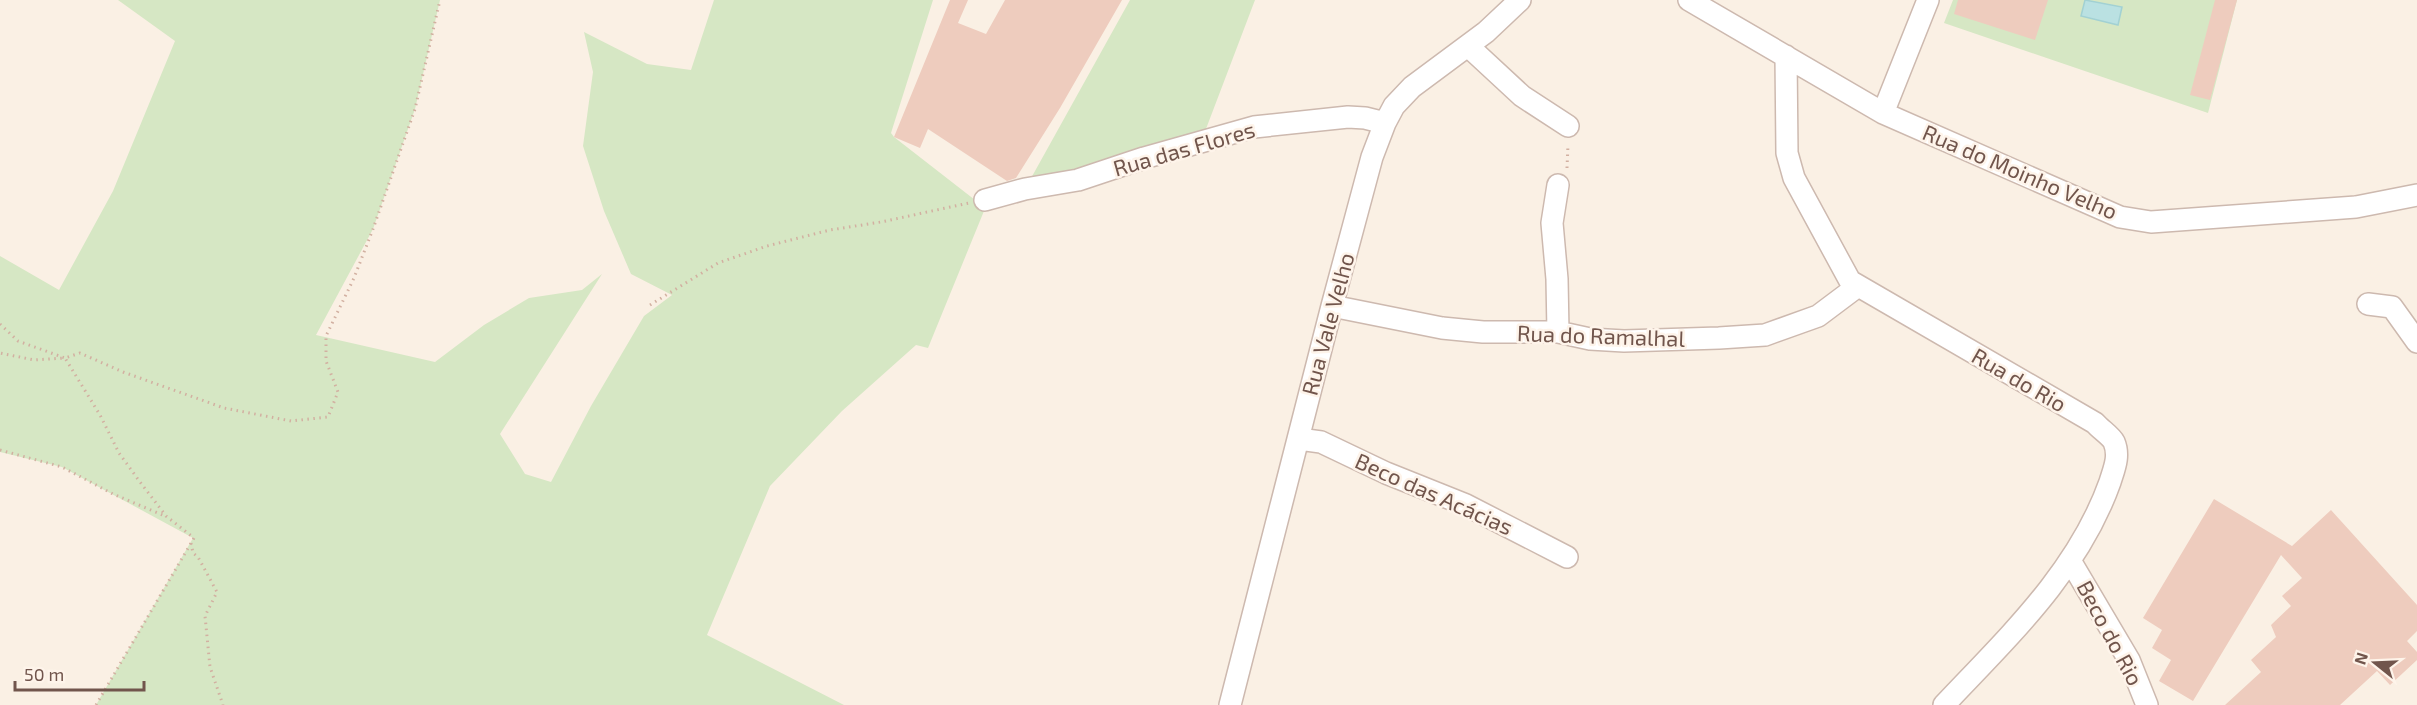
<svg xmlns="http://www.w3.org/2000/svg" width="2417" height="705" font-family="'Exo 2',sans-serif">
  <rect width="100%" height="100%" fill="#faf0e4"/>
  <path fill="#d6e7c4" d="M118,0H440L415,109L373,229L316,335L435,362L484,325L529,298L582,290L602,274L500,434L525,474L551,482L591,406L644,316L672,295L631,274L604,211L583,146L593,72L584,32L647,64L691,70L714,0H933L891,133L894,137L975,200L984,211L928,348L916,345L842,411L770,486L707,635L844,705H96L193,538L62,467L0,452V256L59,290L113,191L175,41Z
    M1130,0H1255L1201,142L1025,189Z
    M1953,0H2237L2208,113L1944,23Z"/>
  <path fill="#bae1e2" stroke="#a2d1d3" stroke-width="1.5" d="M2085,0L2122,7L2118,25L2081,16Z"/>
  <path fill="#eeccbe" d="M950,0H968L958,23L986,34L1005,0H1122L1060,108L1016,178L1007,181L928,129L920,148L894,137Z
    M1958,0H2048L2035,40L1954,14Z
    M2215,0H2237L2210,100L2190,95Z
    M2214,499L2292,546L2331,510L2417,605V631L2407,641L2417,652V660L2390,685L2377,671L2340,705H2225L2261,672L2251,660L2276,637L2271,625L2291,606L2282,596L2302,578L2281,555L2193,701L2159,681L2171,660L2152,648L2162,630L2143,618Z"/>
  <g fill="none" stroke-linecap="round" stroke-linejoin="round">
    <g stroke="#cdb9af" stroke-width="24">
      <path id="minor" d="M1689,0L1883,113L2120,217L2151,222L2356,207L2417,195
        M1468,46L1522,96L1568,126
        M1786,56L1787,153L1794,178L1850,281L2095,423C2100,429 2111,436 2114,442C2120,456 2114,469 2110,482C2078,572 2008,637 1944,705
        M1883,113L1928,0
        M985,200L1025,189L1078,180L1144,158L1254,127L1348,117L1365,118L1385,123
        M2368,304L2392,307L2417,342
        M1332,306L1442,328L1483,332H1558L1590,339L1624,341L1719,338L1765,335L1818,316L1858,286
        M1558,332L1557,279L1552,223L1558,185
        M1299,439L1321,442L1386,473L1466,505L1567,557
        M2071,562L2129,660L2147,705
        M1230,705L1332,306L1372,157L1385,123L1394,106L1412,87L1486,32L1520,0"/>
    </g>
    <path stroke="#d2b0a1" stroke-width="3" stroke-dasharray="1.5 4.5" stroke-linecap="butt" d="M1567,168L1568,145
      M650,305L718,263L767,246L830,230L881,222L969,203
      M0,324L18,341L65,358L34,360L0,353
      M0,450L62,467L113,494L165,516
      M191,543L193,553L198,557L217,592L205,616L210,667L223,705
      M96,705L194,538L166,516L140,482L119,453L100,415L65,358L80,353L123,372L224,408L291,421L328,417L338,392L326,361V336L354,278L373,229L415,109L440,0"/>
    <use href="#minor" stroke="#fff" stroke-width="21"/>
  </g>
  <g text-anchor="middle" stroke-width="5" stroke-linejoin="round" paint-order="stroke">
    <g font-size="22" fill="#71554c" stroke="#fef4ea">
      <text transform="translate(1184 149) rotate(-16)" y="8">Rua das Flores</text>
      <text transform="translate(2020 172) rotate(23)" y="8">Rua do Moinho Velho</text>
      <text transform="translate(1328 324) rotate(-75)" y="8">Rua Vale Velho</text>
      <text transform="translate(1601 336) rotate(2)" y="8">Rua do Ramalhal</text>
      <text transform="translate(2019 380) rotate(30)" y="8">Rua do Rio</text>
      <text transform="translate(1434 494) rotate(24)" y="8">Beco das Acácias</text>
      <text transform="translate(2110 633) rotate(62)" y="8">Beco do Rio</text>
    </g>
  </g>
  <g transform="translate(2375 663) rotate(288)" stroke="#fef4ea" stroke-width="4.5" paint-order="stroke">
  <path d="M0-4.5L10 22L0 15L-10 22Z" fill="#71554c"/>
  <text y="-9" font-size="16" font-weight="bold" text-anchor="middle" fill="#71554c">N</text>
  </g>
  <path d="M15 681v9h129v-9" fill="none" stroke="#71554c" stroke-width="3"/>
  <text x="24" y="681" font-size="18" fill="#71554c" stroke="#fef4ea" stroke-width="4.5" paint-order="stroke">50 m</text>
</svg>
